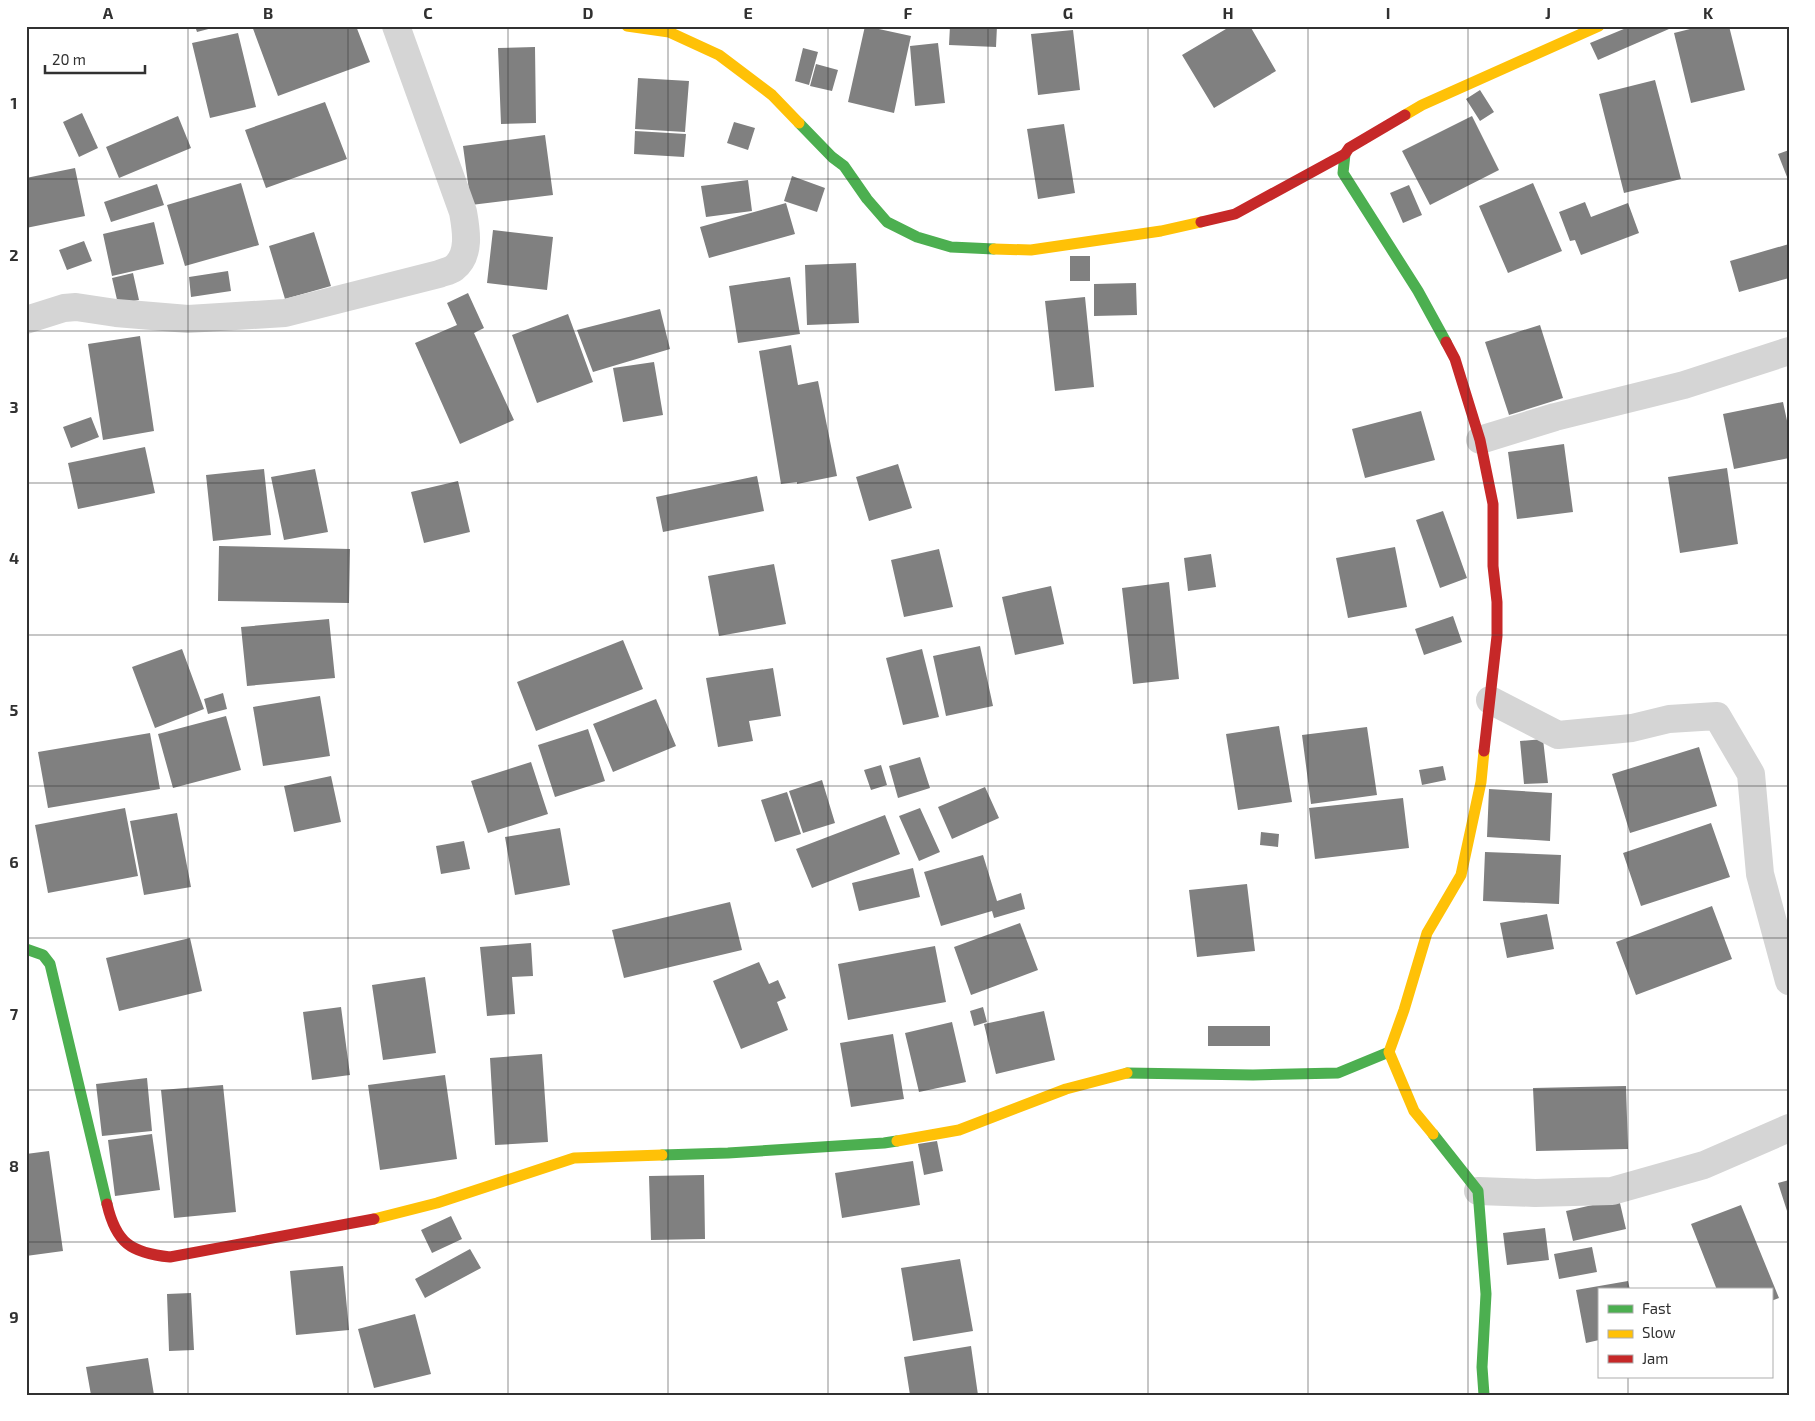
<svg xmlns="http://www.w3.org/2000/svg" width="1815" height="1421" font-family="'Exo 2',sans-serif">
  <rect width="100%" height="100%" fill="#fff"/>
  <path fill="#808080" d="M195,26H216V27L197,32Z
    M252,26H356L370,62L278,96Z
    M865,26L911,36L894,113L848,102Z
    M950,26H997L996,47L949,45Z
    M1231,26H1250L1276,71L1214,108L1182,55Z
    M1631,26H1668L1669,29L1598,60L1590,43Z
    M1702,26H1729L1745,90L1691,103L1674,33Z
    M1073,30L1080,90L1038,95L1031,34Z
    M238,33L256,107L210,118L192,43Z
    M938,43L945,103L915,106L910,46Z
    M535,47L536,123L501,124L498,48Z
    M803,48L818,52L809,85L795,81Z
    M816,64L838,70L832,91L810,86Z
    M638,78L689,81L685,132L635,129Z
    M1655,80L1681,179L1624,193L1599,94Z
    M1480,90L1494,112L1480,121L1466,99Z
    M325,102L347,159L266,188L245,130Z
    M82,113L98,148L79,157L63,122Z
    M178,116L191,148L119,178L106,147Z
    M1472,116L1499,170L1430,205L1402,151Z
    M734,122L755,128L748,150L727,143Z
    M1064,124L1075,193L1038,199L1027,129Z
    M635,131L686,134L684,157L634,154Z
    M545,135L553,195L471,205L463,146Z
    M1789,150V182L1778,154Z
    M75,168L85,216L26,228V178Z
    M792,176L825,188L817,212L784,201Z
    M748,180L752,211L706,217L701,186Z
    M241,183L259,245L185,266L167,205Z
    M1533,183L1562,251L1508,273L1479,206Z
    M157,184L164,205L111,222L104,202Z
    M1409,185L1422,215L1403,223L1390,193Z
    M1585,202L1591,217L1628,203L1639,233L1581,255L1575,240L1570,241L1559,212Z
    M786,203L795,234L709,258L700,227Z
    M154,222L164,264L112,276L103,234Z
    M493,230L553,237L547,290L487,283Z
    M314,232L331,286L285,299L269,246Z
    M84,241L92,261L67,270L59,250Z
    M1789,244V278L1739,292L1730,261Z
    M1070,256H1090V281H1070Z
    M856,263L859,323L807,325L805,265Z
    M228,271L231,291L191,297L189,277Z
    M133,273L139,300L118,304L112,278Z
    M790,277L800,334L738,343L729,286Z
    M1136,283L1137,315L1094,316V284Z
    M468,293L484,328L474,333L514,420L460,444L415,343L457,325L447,303Z
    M1085,297L1094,387L1055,391L1045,301Z
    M660,309L670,349L593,372L577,330Z
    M568,314L593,382L537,403L512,335Z
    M1540,325L1563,398L1509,415L1485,342Z
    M140,336L154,431L103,440L88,344Z
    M791,345L798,385L818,381L837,476L797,484V482L781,484L759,351Z
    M654,362L663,415L623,422L613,368Z
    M1783,402L1789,430V458L1734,469L1723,414Z
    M1421,411L1435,460L1365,478L1352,429Z
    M91,417L99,437L71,448L63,427Z
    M1564,444L1573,512L1517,519L1508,452Z
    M145,447L155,493L78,509L68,463Z
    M898,464L912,508L869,521L856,477Z
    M1727,468L1738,544L1680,553L1668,477Z
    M264,469L271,535L213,541L206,475Z
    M315,469L328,532L284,540L271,477Z
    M757,476L764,511L663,532L656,497Z
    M458,481L470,532L424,543L411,492Z
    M1443,511L1467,578L1440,588L1416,520Z
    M219,546L350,549L349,603L218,601Z
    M1395,547L1407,607L1348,618L1336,558Z
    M939,549L953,607L904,617L891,560Z
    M1211,554L1216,587L1188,591L1184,558Z
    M774,564L786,624L719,636L708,576Z
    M1169,582L1179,679L1133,684L1122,588Z
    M1051,586L1064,644L1015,655L1002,597Z
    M1453,616L1462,642L1424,655L1415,629Z
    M329,619L335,678L247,686L241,627Z
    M623,640L643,689L536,731L517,682Z
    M980,646L993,706L946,716L933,656Z
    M182,649L204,709L155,728L132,667Z
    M922,649L939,717L903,725L886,658Z
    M773,668L781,716L749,721L753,741L718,747L706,678Z
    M223,693L227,709L208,714L204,699Z
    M320,696L330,756L263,766L253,707Z
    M656,699L676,746L613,772L593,724Z
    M226,716L241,770L173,788L158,734Z
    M1279,726L1292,802L1238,810L1226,734Z
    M1367,727L1377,795L1311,804L1302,735Z
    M588,729L605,781L555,797L538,745Z
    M150,733L160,789L48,808L38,752Z
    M1543,739L1548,783L1524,784L1520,741Z
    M1699,747L1717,806L1630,833L1612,774Z
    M920,757L930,788L898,798L889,766Z
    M531,762L548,814L488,833L471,781Z
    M881,765L887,785L871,790L864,770Z
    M1443,766L1446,780L1422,785L1419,770Z
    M331,776L341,822L294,832L284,786Z
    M822,780L835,823L803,833L789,791Z
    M985,787L999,818L952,839L938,807Z
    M1489,789L1552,793L1550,841L1487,837Z
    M787,792L801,834L775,842L761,800Z
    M1403,798L1409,848L1315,859L1309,808Z
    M125,808L138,876L48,893L35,825Z
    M920,808L940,852L919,861L899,816Z
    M177,813L191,887L144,895L130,821Z
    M885,815L900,854L812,888L796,849Z
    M1711,823L1730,877L1641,906L1623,853Z
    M560,828L570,885L515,895L505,837Z
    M1261,832L1279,834L1278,847L1260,845Z
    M464,841L470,869L441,874L436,846Z
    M1485,852L1561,855L1559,904L1483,901Z
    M983,855L997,901L1021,893L1025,909L994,918L992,911L941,926L924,872Z
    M913,868L920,897L859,911L852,883Z
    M1247,884L1255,951L1197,957L1189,890Z
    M730,902L742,950L624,978L612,930Z
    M1712,906L1732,959L1636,995L1616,942Z
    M1547,914L1554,949L1507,958L1500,923Z
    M1020,923L1038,970L971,995L954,947Z
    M190,938L202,991L119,1011L106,958Z
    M531,943L533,976L512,977L515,1014L487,1016L480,947Z
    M935,946L946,1002L848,1020L838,964Z
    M759,962L769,984L778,980L786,998L777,1002L788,1030L741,1049L713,981Z
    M425,977L436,1053L383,1060L372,985Z
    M26,989H28L29,1022L26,1023Z
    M341,1007L350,1075L312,1080L303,1012Z
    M983,1007L987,1022L974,1026L970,1011Z
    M1044,1011L1055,1060L996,1074L984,1024Z
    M952,1022L966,1082L919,1092L905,1033Z
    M1208,1026H1270V1046H1208Z
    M893,1034L904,1099L851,1107L840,1043Z
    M542,1054L548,1142L495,1145L490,1058Z
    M445,1075L457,1159L380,1170L368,1085Z
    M147,1078L152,1131L102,1136L96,1084Z
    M223,1085L236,1212L174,1218L161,1090Z
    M1626,1086L1628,1149L1536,1151L1533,1088Z
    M152,1134L160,1190L115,1196L108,1140Z
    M937,1141L943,1171L924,1175L918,1144Z
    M49,1151L63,1251L26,1256V1154Z
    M913,1161L920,1205L842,1218L835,1173Z
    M704,1175L705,1239L651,1240L649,1176Z
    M1789,1180V1214H1788L1778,1183Z
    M1619,1199L1626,1229L1573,1241L1566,1211Z
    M1741,1205L1779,1298L1771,1301V1290H1717L1691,1224Z
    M451,1216L462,1239L432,1253L421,1230Z
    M1545,1228L1549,1260L1507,1265L1503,1233Z
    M1592,1247L1597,1272L1559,1279L1554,1254Z
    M470,1249L481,1268L425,1298L415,1279Z
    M960,1259L973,1331L913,1341L901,1268Z
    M343,1266L349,1330L296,1335L290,1271Z
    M1628,1281L1630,1290H1599V1340L1586,1343L1576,1290Z
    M191,1293L194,1350L169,1351L167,1294Z
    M415,1314L431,1374L374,1388L358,1329Z
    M971,1346L978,1395H910L904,1357Z
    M148,1358L154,1395H91L86,1367Z"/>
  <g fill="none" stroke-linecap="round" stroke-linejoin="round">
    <path stroke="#d5d5d5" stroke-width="28" d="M26,320L64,308L76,307L116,313L188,319L285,313L439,274C444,272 450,271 454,268C471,255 466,229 463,212L396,26
      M1480,440L1555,417L1684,385L1789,351
      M1490,700L1558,735L1632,728L1669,719L1717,716L1751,774L1760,874L1789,981
      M1478,1191L1535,1193L1612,1191L1704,1165L1789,1128"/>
    <path stroke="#4caf50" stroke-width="11" d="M799,123L832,157L844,166L867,199L887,222L917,237L951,247L994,249
      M1345,154L1343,173L1418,291L1446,342
      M26,949L43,955L50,964L107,1204
      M1127,1073L1253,1075L1338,1073L1389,1052
      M1433,1134L1478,1191L1486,1294L1482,1367L1484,1395
      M662,1155L728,1153L884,1143L897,1141"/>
    <path stroke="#ffc107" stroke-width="11" d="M627,26L669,32L719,55L772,95L799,123
      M1405,115L1422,105L1599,26
      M994,249L1031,250L1161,231L1201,222
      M1433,1134L1414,1111L1389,1052L1404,1010L1427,933L1461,875L1481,782L1484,751
      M897,1141L959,1130L1066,1089L1127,1073
      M374,1219L437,1203L574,1158L662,1155"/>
    <path stroke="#c62828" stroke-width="11" d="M1201,222L1235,214L1345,154L1349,148L1405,115
      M1446,342L1455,359L1480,440L1493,504V566L1497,602V636L1484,751
      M107,1204C116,1243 131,1253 170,1257L374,1219"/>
  </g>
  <path fill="none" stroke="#313131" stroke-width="1" stroke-opacity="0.55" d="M188,26V1395M348,26V1395M508,26V1395M668,26V1395M828,26V1395M988,26V1395M1148,26V1395M1308,26V1395M1468,26V1395M1628,26V1290M26,179H1789M26,331H1789M26,483H1789M26,635H1789M26,786H1789M26,938H1789M26,1090H1789M26,1242H1789M1628,1377V1395"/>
  <rect width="1815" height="1421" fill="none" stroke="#ffffff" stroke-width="55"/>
  <rect x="1598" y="1288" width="175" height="90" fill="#ffffff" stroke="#adadad"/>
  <rect x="1608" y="1305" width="25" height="8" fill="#4caf50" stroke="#adadad"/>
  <text x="1642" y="1314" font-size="15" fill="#313131">Fast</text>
  <rect x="1608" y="1330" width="25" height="8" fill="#ffc107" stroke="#adadad"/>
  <text x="1642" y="1338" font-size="15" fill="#313131">Slow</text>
  <rect x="1608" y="1355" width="25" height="8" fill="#c62828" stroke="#adadad"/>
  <text x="1642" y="1364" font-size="15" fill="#313131">Jam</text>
  <path d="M45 65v8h100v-8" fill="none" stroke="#313131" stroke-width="2.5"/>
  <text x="52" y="65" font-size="15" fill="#313131" stroke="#ffffff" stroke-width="4" paint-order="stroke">20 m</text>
  <rect x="28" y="28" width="1760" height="1366" fill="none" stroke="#313131" stroke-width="2"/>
  <g font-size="16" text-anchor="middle" font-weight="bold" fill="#313131">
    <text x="108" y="19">A</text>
    <text x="268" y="19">B</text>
    <text x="428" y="19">C</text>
    <text x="588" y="19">D</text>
    <text x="748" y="19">E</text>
    <text x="908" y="19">F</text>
    <text x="1068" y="19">G</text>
    <text x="1228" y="19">H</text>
    <text x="1388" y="19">I</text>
    <text x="1548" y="19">J</text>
    <text x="1708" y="19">K</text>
    <text x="14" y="109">1</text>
    <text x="14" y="261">2</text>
    <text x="14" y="413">3</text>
    <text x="14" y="564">4</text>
    <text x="14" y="716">5</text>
    <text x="14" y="868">6</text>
    <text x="14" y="1020">7</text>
    <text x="14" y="1172">8</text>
    <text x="14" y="1323">9</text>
  </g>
</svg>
